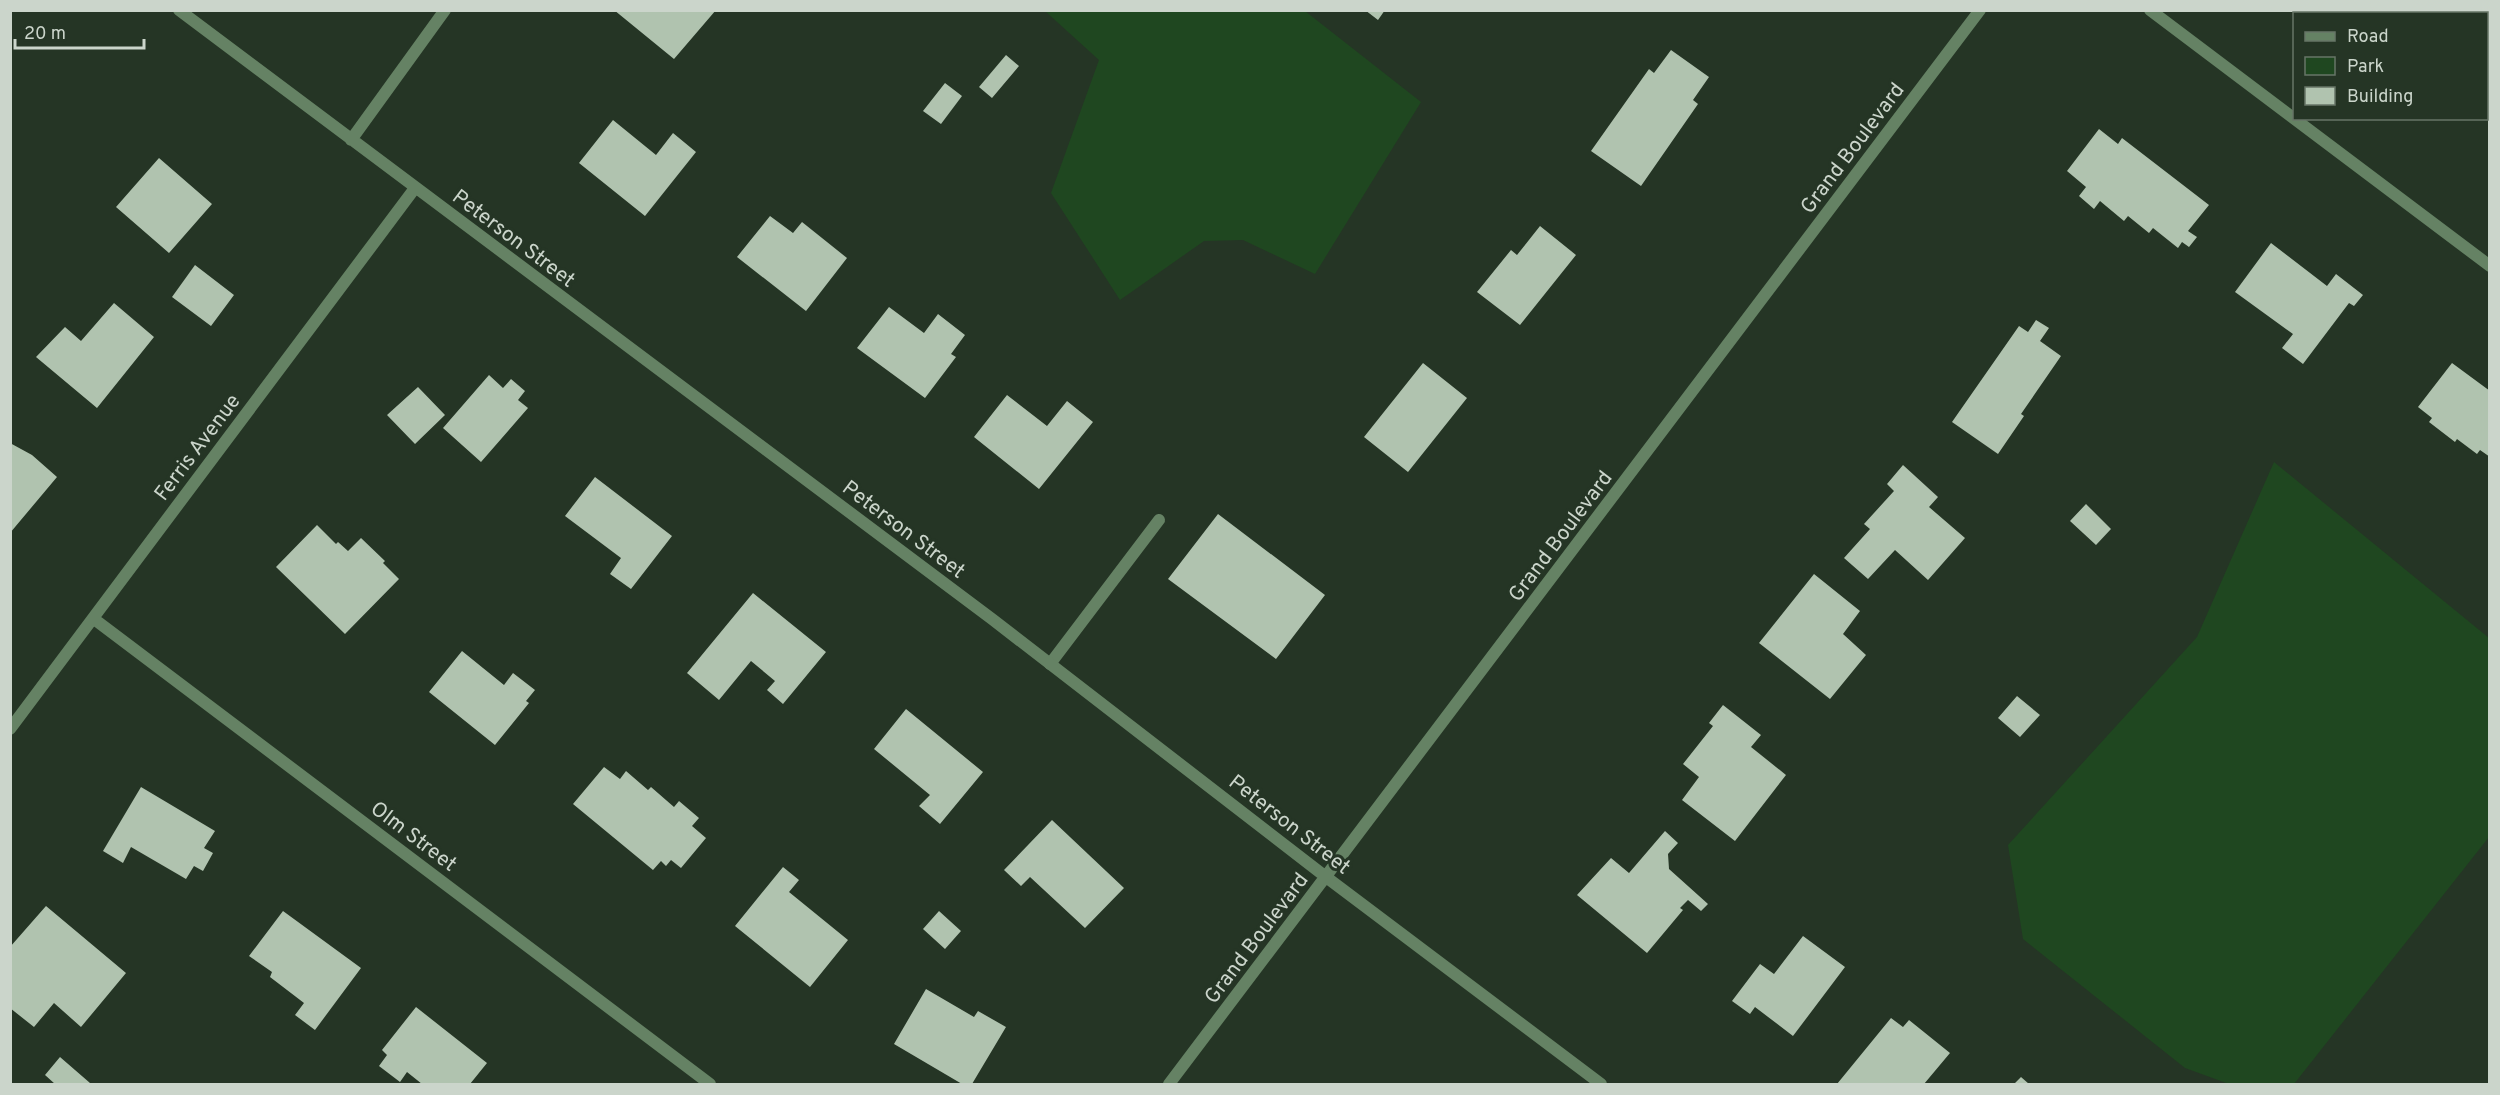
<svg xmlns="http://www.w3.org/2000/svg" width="2500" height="1095" font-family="Overpass,sans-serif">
  <rect width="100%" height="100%" fill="#253525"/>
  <path fill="#1f4720" d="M1045,11H1305L1421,102L1315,274L1243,240L1204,241L1120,300L1051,193L1099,60Z
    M2274,462L2489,638V837L2294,1084H2229L2185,1068L2023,939L2008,845L2197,637Z"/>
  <path fill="#b0c3af" d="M614,10H716L674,59Z
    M1365,10H1385L1378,20Z
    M2423,10H2490V84L2486,87V14H2420Z
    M1671,50L1709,77L1693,100L1698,104L1641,186L1591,151L1649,69L1654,73Z
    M1006,55L1019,66L992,98L979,87Z
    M945,83L962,96L941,124L923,111Z
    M613,120L656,155L673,133L696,152L645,216L579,163Z
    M2099,129L2118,144L2122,138L2209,205L2188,231L2197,237L2189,247L2182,242L2178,248L2153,228L2149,233L2128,216L2124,221L2100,201L2094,209L2079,196L2086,187L2067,171Z
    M159,158L212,204L169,253L116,207Z
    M770,216L793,233L802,222L847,258L806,311L737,257Z
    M1540,226L1576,255L1520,325L1477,292L1511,250L1517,255Z
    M2271,243L2327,286L2336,274L2363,295L2354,306L2349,303L2303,364L2282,348L2293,334L2235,292Z
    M195,265L234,295L211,326L172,297Z
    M114,303L154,337L97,408L36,357L65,327L81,341Z
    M889,307L924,333L938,314L965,335L951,354L956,357L925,398L857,348Z
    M2036,320L2049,328L2040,341L2061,356L2021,414L2024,416L1998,454L1952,422L2019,326L2028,332Z
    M1423,363L1467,398L1408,472L1364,437Z
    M2452,363L2490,391V457L2480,450L2477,454L2457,439L2455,442L2429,422L2432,418L2418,407Z
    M489,375L503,388L511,379L525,391L518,400L528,408L481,462L443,428Z
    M418,387L445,415L415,444L387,415Z
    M1007,395L1047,426L1067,401L1093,422L1039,489L974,437Z
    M10,443L32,455L57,477L10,533Z
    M1903,465L1938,497L1929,507L1965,538L1928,580L1895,550L1868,579L1844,558L1870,529L1864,524L1894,491L1887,484Z
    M595,477L672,536L631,589L610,574L621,558L565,516Z
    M2086,504L2111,529L2096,545L2070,521Z
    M1218,514L1325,595L1276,659L1168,579Z
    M317,525L336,544L338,542L348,551L361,538L385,561L383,563L399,579L345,634L276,567Z
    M1814,574L1860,611L1843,634L1866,655L1830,699L1759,643Z
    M753,593L826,652L783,704L767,690L775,681L751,661L719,700L687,673Z
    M462,651L504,685L513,673L535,690L526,701L529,703L495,745L429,692Z
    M2017,696L2040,715L2020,737L1998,718Z
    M1723,705L1761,735L1751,747L1786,775L1735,841L1682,800L1699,777L1683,764L1713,726L1709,723Z
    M906,709L983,772L940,824L919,806L930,795L874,749Z
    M604,767L620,779L626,771L648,790L651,787L674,807L679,801L699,818L692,826L706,838L681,868L671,860L666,866L661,861L653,870L573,804Z
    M141,787L215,831L204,848L213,853L203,871L194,866L186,879L131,847L123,863L103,851Z
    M1052,820L1124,888L1085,928L1030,877L1021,886L1004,870Z
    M1665,831L1678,843L1668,854L1669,869L1708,904L1701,911L1688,900L1680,908L1683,910L1647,953L1577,895L1611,858L1629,873Z
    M783,867L799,880L789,892L848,940L810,987L735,926Z
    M46,906L126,973L81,1027L54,1003L34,1027L10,1008V947Z
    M283,911L361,968L315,1030L295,1015L304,1003L270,977L272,972L249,956Z
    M939,911L961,931L945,949L923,929Z
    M1803,936L1845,967L1793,1036L1755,1007L1750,1014L1732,1001L1760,964L1774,974Z
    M926,989L974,1017L978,1011L1006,1027L972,1084H962L894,1044Z
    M416,1007L487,1063L470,1084H422L407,1072L400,1082L379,1066L387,1055L382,1050Z
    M1891,1018L1903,1027L1909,1020L1950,1053L1924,1084H1837Z
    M60,1057L90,1083L89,1084H55L45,1075Z
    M2021,1077L2029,1084H2014Z"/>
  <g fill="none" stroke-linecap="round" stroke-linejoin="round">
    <path stroke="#658264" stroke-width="12" d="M1050,664L1159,520"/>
    <path stroke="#658264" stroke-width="12" d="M179,10L992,619L1326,877L1601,1084
      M2150,10L2490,266
      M351,140L445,10
      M94,619L710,1084
      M10,729L415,188
      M1169,1084L1980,10"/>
  </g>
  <g text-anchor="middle" stroke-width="6" stroke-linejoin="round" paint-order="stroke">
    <g font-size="21" fill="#cbd5cb" stroke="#253525">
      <text transform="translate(1852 148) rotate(-53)" y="7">Grand Boulevard</text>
      <text transform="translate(514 238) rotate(37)" y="7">Peterson Street</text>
      <text transform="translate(197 447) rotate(-53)" y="7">Ferris Avenue</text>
      <text transform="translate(904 529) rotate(37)" y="7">Peterson Street</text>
      <text transform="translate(1560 536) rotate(-53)" y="7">Grand Boulevard</text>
      <text transform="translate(1290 824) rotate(38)" y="7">Peterson Street</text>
      <text transform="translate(414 836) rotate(37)" y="7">Olm Street</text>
      <text transform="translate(1256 938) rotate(-53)" y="7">Grand Boulevard</text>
    </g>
  </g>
  <rect width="2500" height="1095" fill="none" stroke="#cbd5cb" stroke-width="24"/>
  <rect x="2293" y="12" width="195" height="108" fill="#253525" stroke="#677567" stroke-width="1.5"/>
  <rect x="2305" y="32" width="30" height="9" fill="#658264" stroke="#677567" stroke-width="1.5"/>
  <text x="2347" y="42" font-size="18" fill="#cbd5cb">Road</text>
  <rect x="2305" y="57" width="30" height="18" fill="#1f4720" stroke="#677567" stroke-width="1.5"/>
  <text x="2347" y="72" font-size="18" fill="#cbd5cb">Park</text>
  <rect x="2305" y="87" width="30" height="18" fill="#b0c3af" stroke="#677567" stroke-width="1.5"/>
  <text x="2347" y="102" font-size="18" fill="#cbd5cb">Building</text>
  <path d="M15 39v9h129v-9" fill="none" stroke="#cbd5cb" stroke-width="3"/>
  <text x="24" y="39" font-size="18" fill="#cbd5cb" stroke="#253525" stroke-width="4.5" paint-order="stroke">20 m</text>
</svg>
